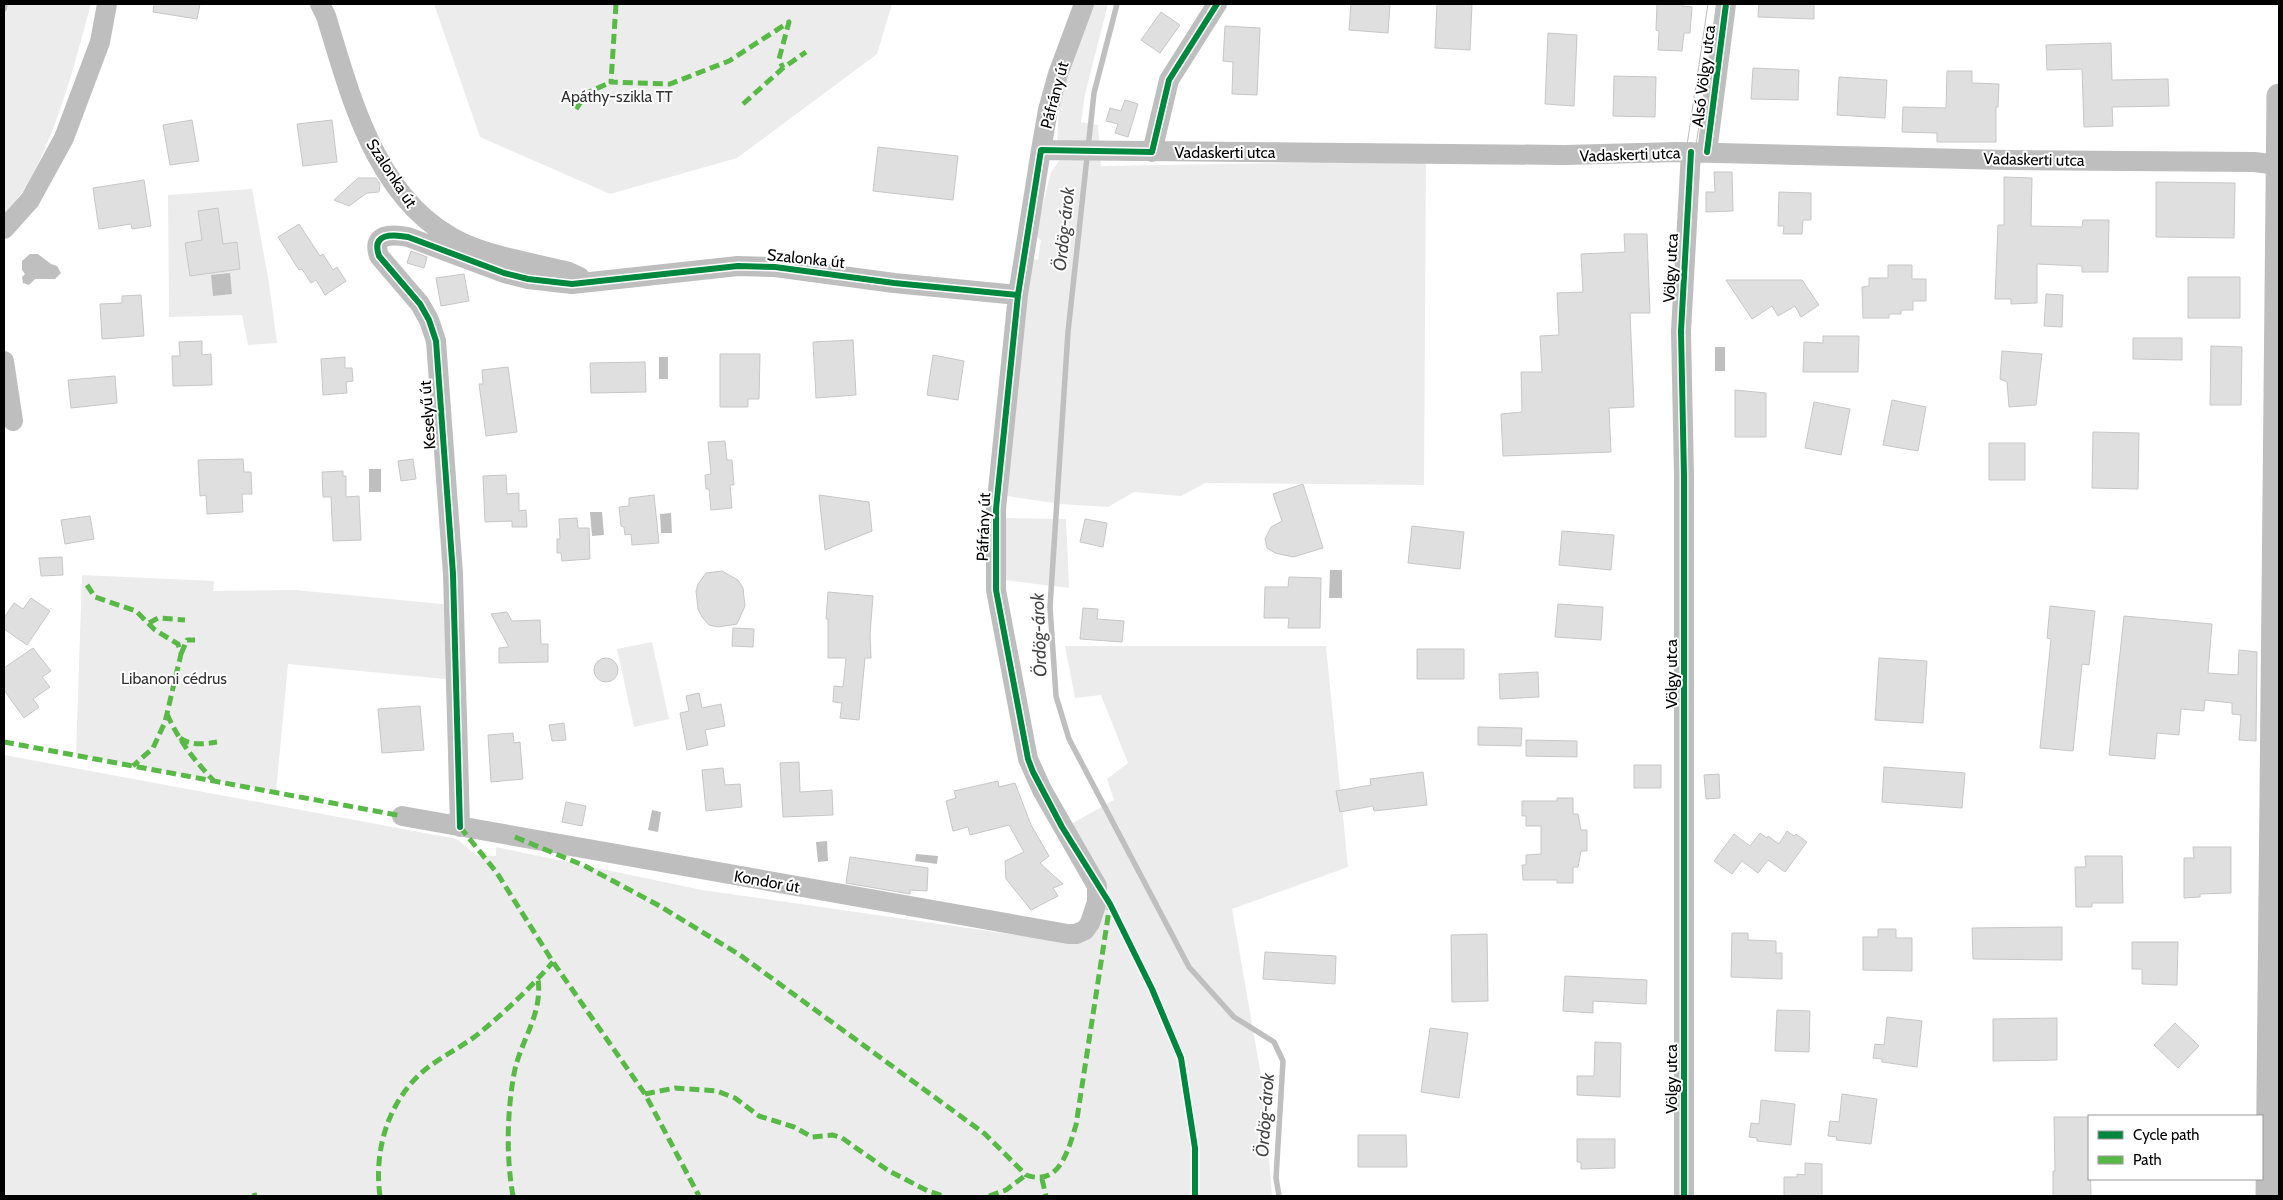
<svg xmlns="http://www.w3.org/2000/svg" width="2283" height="1200" font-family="Cabin,sans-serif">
  <rect width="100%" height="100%" fill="#fff"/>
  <path fill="#ececec" d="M4,4H91C73,69 50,166 4,216Z
    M434,4H892L877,54L737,158L610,194L480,137Z
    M1090,4H1108L1085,94L1081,122L1098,125L1101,166L1426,161L1424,485L1205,483L1181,496L1134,492L1108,507L1060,504L1007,496L1020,339L1032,259L1038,260L1041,240L1035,236L1051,172L1059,161C1052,103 1071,57 1090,4Z
    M252,189L269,283L277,343L248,345L242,315L169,317L168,195Z
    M1006,518L1066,519L1069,588L1004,580L1003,552Z
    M82,575L214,581L213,591L295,590L453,605L455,680L288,664L276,792L76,755Z
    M652,642L669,719L634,727L617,649Z
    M1065,646H1326L1348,867L1232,909L1263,1087L1272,1196H4V755L457,839L477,856H496V847L702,890L1059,941L1098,914L1071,824L1114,800L1107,779L1128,763L1101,695L1075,698Z"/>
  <path fill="#bfbfbf" d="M30,254H38L51,264L57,266L61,273L55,279H35L29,285L23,283L22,277L25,274L22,270V261Z
    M230,273L232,294L213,296L211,275Z
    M1715,347H1725V371H1715Z
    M659,357H668V379H659Z
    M369,469H381V492H369Z
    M590,512H602L604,535L592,536Z
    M671,513L672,533H661L660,514Z
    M1330,570H1342V598H1329Z
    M652,810L661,812L658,832L648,830Z
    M827,841L828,861L818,862L816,842Z
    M916,854L938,856L937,864L915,861Z"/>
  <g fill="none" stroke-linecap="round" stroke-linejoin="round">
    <path stroke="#bfbfbf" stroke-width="5.5" d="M1117,4L1094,93L1068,332L1050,607L1056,696L1069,739L1189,967L1234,1017L1274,1042L1283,1061L1276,1178L1279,1196
      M4,9L5,4"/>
  </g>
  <path fill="#dfdfdf" stroke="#c7c7c7" d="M154,4H200L197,19L153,12Z
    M1351,4H1390L1388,33L1349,30Z
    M1437,4H1472L1470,50L1435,48Z
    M1657,4H1682V6L1692,7L1690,33H1684L1682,51L1658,50L1659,31L1656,30Z
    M1759,4H1814V19L1758,17Z
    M1161,12L1180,25L1160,53L1141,40Z
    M1225,26L1260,28L1257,95L1232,94L1233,62L1223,61Z
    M1548,33L1577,35L1574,106L1545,104Z
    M2111,43L2112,80L2168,79L2169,106L2112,107L2113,126L2084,127L2082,69L2047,70L2046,45Z
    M1753,68L1799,70L1798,100L1751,99Z
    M1947,71H1972V83L1999,84L1998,107H1996V142H1937V133L1902,132L1903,107L1946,108Z
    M1614,76L1656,77L1655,117L1613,116Z
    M1839,77L1887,80L1885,118L1837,115Z
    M1125,100L1138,104L1128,137L1115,133L1118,124L1106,121L1110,108L1121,111Z
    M192,120L199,161L170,165L163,125Z
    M332,120L337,162L303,166L297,124Z
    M878,147L958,156L953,200L873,191Z
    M1714,172H1732L1733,211L1706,212V192H1715Z
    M2004,177L2032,178L2031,226L2082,227L2083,220H2109L2108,272H2082V266L2037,264V303L2011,304V299H1995L1998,225H2004Z
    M358,178H376L380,184L379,192L367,193L349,206L334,200Z
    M144,180L151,226L132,229L131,224L99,229L93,188Z
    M2156,182L2235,183L2234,238L2156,237Z
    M1779,192L1811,193V220H1803L1802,234H1783L1784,226H1778Z
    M218,208L223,244L237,242L240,269L190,276L185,243L202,240L198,211Z
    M299,224L320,256L323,254L333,270L337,267L346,281L325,295L316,280L311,283L302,269L299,270L278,237Z
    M1624,234H1647L1650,313H1630L1634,407L1609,408L1611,452L1503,456L1501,414L1522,412L1521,372H1542L1540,336L1559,335L1557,293L1583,292L1581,254L1625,252Z
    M411,251L427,257L424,268L407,263Z
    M1888,265H1912V279H1926V301H1913V310H1901V314H1889V318H1863L1862,287L1869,286V278H1888Z
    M464,274L469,301L441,306L436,278Z
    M2188,277H2240V318H2188Z
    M1726,280H1802L1819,305L1801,317L1795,306L1778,316L1772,306L1752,319Z
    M2046,294L2063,295L2062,327L2044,326Z
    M141,295L144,336L102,339L100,304L122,303V296Z
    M1823,336H1859L1858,372H1803L1804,342L1823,343Z
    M2133,338H2182V360L2133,359Z
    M853,340L856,395L816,398L813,342Z
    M202,341V355L211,354L212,385L173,386L172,356H180L179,342Z
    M2211,346L2242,347L2241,405H2210Z
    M2002,351L2042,354L2036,405L2009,407L2007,382L2000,379Z
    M720,354H760L759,399H748V407H720Z
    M933,355L964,361L958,400L927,395Z
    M345,357V368H352L353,381L346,382L347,393L323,395L321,359Z
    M645,362L646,392L591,393L590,363Z
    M508,367L517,432L486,436L479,384H483L482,370Z
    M115,376L117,403L71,408L68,380Z
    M1735,390L1766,393V437H1735Z
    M1892,400L1926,407L1918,451L1883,445Z
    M1814,402L1850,409L1841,455L1805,448Z
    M2093,432L2139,433L2138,489L2092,488Z
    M725,441L727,460H732L734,485H730L732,508L711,510L709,489H706L705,475L711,474L708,442Z
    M1989,443H2025V480H1989Z
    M243,459L244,472H251L252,494H242L243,512L207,514L206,495L200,496L198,460Z
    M413,459L416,479L401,481L398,461Z
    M343,471V476H346V497L359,496L361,540L333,541L331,497H323L322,472Z
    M506,475L507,494L519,493V511L526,510L527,527H512V521L485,522L483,476Z
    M1303,484L1323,548L1293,557L1275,553L1267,548L1265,539L1271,527L1282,521L1273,494Z
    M654,495L659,543L632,545L631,534L625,535L624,527L621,526L619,507L629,506V498Z
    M819,495L869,502L872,531L825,550Z
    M90,516L94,539L65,544L61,520Z
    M577,518L578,528H589L590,559L562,561L561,553H557V539H560L559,519Z
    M1085,519L1107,523L1103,547L1080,542Z
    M1412,526L1464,532L1460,569L1408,563Z
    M1562,531L1614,535L1611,570L1559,565Z
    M62,557L63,575L41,576L39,558Z
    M722,571L738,580L743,588L745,606L737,624L718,627L709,625L702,617L698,609L696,591L698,584L706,573Z
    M1289,577L1321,578L1320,628H1288L1289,618H1264L1265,587H1288Z
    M828,592L873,596L870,634L871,658H865L859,720L840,718L842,703L833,702L834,686L843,687L846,658H828V619H826Z
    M31,598L50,611L27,645L4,629V618L14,603L23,609Z
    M1558,604L1603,607L1601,640L1555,637Z
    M2050,606L2095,611L2089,665L2082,664L2073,751L2040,748L2051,639L2047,638Z
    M1083,608L1098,609L1097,619L1124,621L1122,642L1080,639Z
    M507,612L512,621L540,620L541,644H548V662L499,663V648L509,647L491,614Z
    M2124,616L2212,624L2208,673L2238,675L2239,650L2257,652L2256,741L2239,740L2241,715L2232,714V703L2205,700L2204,711L2181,709L2179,735L2157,733L2155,759L2109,755Z
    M733,628L754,629L753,647L732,646Z
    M33,648L51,671L42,677L50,687L33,699L39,707L24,718L4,690V668Z
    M1417,649H1464V679H1417Z
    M594 670a12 12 0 1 1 24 0a12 12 0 1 1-24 0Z
    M1879,658L1927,661L1923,723L1875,720Z
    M1538,672L1539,697L1500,699L1499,674Z
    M699,693L702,708L721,704L725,726L705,730L708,745L687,750L680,713L689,711L686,696Z
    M420,706L424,750L382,753L378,709Z
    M564,723L566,740L552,741L549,725Z
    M1478,727L1522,728L1521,746L1478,745Z
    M513,733L514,743L520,742L523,779L491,782L488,735Z
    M1526,740L1577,741V757L1526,756Z
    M799,762L800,792L832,790L833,815L783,817L780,763Z
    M1634,765H1661V788H1634Z
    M1884,767L1965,773L1962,808L1882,802Z
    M723,768L725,785L740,784L742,807L706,811L702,770Z
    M1423,772L1427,805L1374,811L1373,806L1340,812L1336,791L1371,785L1370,779Z
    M1719,774L1720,798L1706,799L1704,775Z
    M998,781L999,787L1015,783L1031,825L1049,856L1040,863L1063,884L1053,888L1058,896L1031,910L1006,879L1005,861L1024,852L1009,825L970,835L968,827L953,831L946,801L956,798L954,791Z
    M1557,798H1573V814H1578L1581,830H1587V851H1581L1578,867H1573V883H1557V880H1523L1522,865H1526V855L1541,854V826H1526V816H1522V801H1557Z
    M566,802L586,806L582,826L562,822Z
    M1787,831L1794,836L1796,834L1807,842L1785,872L1768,860L1758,873L1742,861L1732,874L1714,861L1734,834L1750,846L1760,833L1767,838L1768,836L1779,844Z
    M2193,847H2231V893L2200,894V897L2184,898V858H2194Z
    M2085,856H2122L2123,903H2092V907H2076L2075,867H2086Z
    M850,857L928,868L927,891L910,890V894L846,883Z
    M2062,927V960L1973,959L1972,928Z
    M1878,929H1896V938H1912V971L1863,970V937H1878Z
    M1732,933H1748V940L1776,941V953H1782V979L1731,977Z
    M1487,934L1488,1001L1452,1002L1451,935Z
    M2132,942H2178L2177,985L2142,984V969H2132Z
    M1265,952L1336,956L1335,984L1263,979Z
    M1565,976L1647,980L1646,1004L1593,1001V1013L1563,1011Z
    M1777,1010L1810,1011L1809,1052L1775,1051Z
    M1887,1017L1922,1021L1917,1067L1882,1062V1059L1873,1058L1875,1044L1884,1045Z
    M2057,1018V1060L1993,1061V1019Z
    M2175,1023L2199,1046L2178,1068L2154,1045Z
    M1430,1028L1468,1033L1459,1098L1421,1092Z
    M1595,1042L1621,1043L1620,1097L1577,1095V1076H1594Z
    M1842,1094L1877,1099L1871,1144L1836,1140L1837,1137L1828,1136L1830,1121L1839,1122Z
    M1761,1100L1795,1104L1791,1145L1757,1141V1138L1749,1137L1751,1123L1759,1124Z
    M2054,1117H2089L2091,1196H2053V1171H2055Z
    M1358,1135H1406L1407,1167H1358Z
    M1577,1139H1615V1168L1581,1169V1162H1577Z
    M1805,1163L1822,1164V1196H1784V1177H1797V1174L1805,1175Z"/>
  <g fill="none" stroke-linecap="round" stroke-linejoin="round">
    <path stroke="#bebebe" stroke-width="20" d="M320,4L326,16C351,98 377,204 463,243C497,258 534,263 569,272L580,277
      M1041,150L1565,155L1677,152L2008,160L2254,162L2279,165
      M1152,152L1169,80L1217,4
      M1707,152L1726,4
      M4,229L30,200L64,138L100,42L107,4
      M4,361L13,421
      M402,816L1068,934H1076L1085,930L1090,923L1097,902V886L1042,790L1028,759L996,590V509L1018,295L1041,150L1048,110L1058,74L1084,4
      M460,827L453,574L436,341L429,320L420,304L379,256C371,233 392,234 408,237L504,273L528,279L572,284L738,266L775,267L894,283L1018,295
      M1684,1196V476L1681,331L1691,152"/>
    <path stroke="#bebebe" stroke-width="25" d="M2268,1196L2279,96"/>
    <path stroke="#bebebe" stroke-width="1" d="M1676,1196L1675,301L1686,152L1708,4
      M1692,1196L1693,483L1687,277L1695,152L1717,4"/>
    <path stroke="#58b947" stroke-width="5" stroke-dasharray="10 5" stroke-linecap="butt" d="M616,4L611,82L670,84L729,61L789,22L779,59L783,68
      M743,104L783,68L806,52
      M576,109L587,93L611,82
      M87,585L95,597L136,611L155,630L178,644L181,654L165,722L153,748L133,766
      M149,623L158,618L185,620
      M181,654L187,640H195
      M167,714C179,741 194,760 214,781
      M180,738C191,746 204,744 217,742
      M4,742L402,816
      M460,827L497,873L553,962L645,1094L699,1196
      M515,837L585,866L658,905L740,955L985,1134L1026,1175C1060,1187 1068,1150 1076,1125L1110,904
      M645,1094L675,1088L717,1091L735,1098L759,1116L794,1127L812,1137L833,1135L842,1138L889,1171L928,1191L943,1196
      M1042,1179L1046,1196
      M254,1193L255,1196
      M380,1196C374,1154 386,1108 417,1077C436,1058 462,1048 482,1031C507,1010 531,987 553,962
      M513,1196C506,1157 507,1113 514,1074C520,1041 543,1015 538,979
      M989,1196L1006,1190L1026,1175"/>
    <g stroke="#fff" stroke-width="9">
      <path id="cycleway" d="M1707,152L1726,4
        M460,827L453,574L436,341L429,320L420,304L379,256C371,233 392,234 408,237L504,273L528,279L572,284L738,266L775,267L894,283L1018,295
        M1195,1196V1148L1181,1058L1152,989L1110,904L1062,827L1033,772L1028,759L996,590V509L1018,295L1041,150L1152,152L1169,80L1217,4
        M1684,1196V476L1681,331L1691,152"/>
    </g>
    <use href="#cycleway" stroke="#00873e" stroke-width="6"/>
  </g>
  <g text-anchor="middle" stroke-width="4" stroke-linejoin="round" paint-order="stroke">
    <g font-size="16" fill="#000" stroke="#fff">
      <text transform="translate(1703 76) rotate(-83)" y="6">Alsó Völgy utca</text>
      <text transform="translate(1054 95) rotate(-75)" y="6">Páfrány út</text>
      <text x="1225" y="158">Vadaskerti utca</text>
      <text transform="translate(1630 154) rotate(-2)" y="6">Vadaskerti utca</text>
      <text transform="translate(2034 159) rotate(1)" y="6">Vadaskerti utca</text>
      <text transform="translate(392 173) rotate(57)" y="6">Szalonka út</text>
      <text transform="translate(806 258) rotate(6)" y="6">Szalonka út</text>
      <text transform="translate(1670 268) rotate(-87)" y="6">Völgy utca</text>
      <text transform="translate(427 415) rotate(-94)" y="6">Keselyű út</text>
      <text transform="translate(983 527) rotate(-88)" y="6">Páfrány út</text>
      <text transform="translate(1671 674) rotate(-90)" y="6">Völgy utca</text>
      <text transform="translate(767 881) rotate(10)" y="6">Kondor út</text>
      <text transform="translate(1671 1079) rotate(-90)" y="6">Völgy utca</text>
    </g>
    <g font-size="16" fill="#333" stroke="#fff">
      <text x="617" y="102">Apáthy-szikla TT</text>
      <text x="174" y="684">Libanoni cédrus</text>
    </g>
    <g font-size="18" font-style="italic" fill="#444" stroke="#fff">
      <text transform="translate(1064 229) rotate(-84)" y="6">Ördög-árok</text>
      <text transform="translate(1039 635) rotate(-92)" y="6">Ördög-árok</text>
      <text transform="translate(1265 1115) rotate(-86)" y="6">Ördög-árok</text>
    </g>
  </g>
  <rect width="2283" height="1200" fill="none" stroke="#000000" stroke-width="10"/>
  <rect x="2088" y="1115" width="175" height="65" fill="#ffffff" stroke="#999999"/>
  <rect x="2098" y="1131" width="25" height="8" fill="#00873e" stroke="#999999"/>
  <text x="2133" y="1140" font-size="15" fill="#000000">Cycle path</text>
  <rect x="2098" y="1156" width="25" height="8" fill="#58b947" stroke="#999999"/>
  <text x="2133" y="1165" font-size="15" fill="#000000">Path</text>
</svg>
